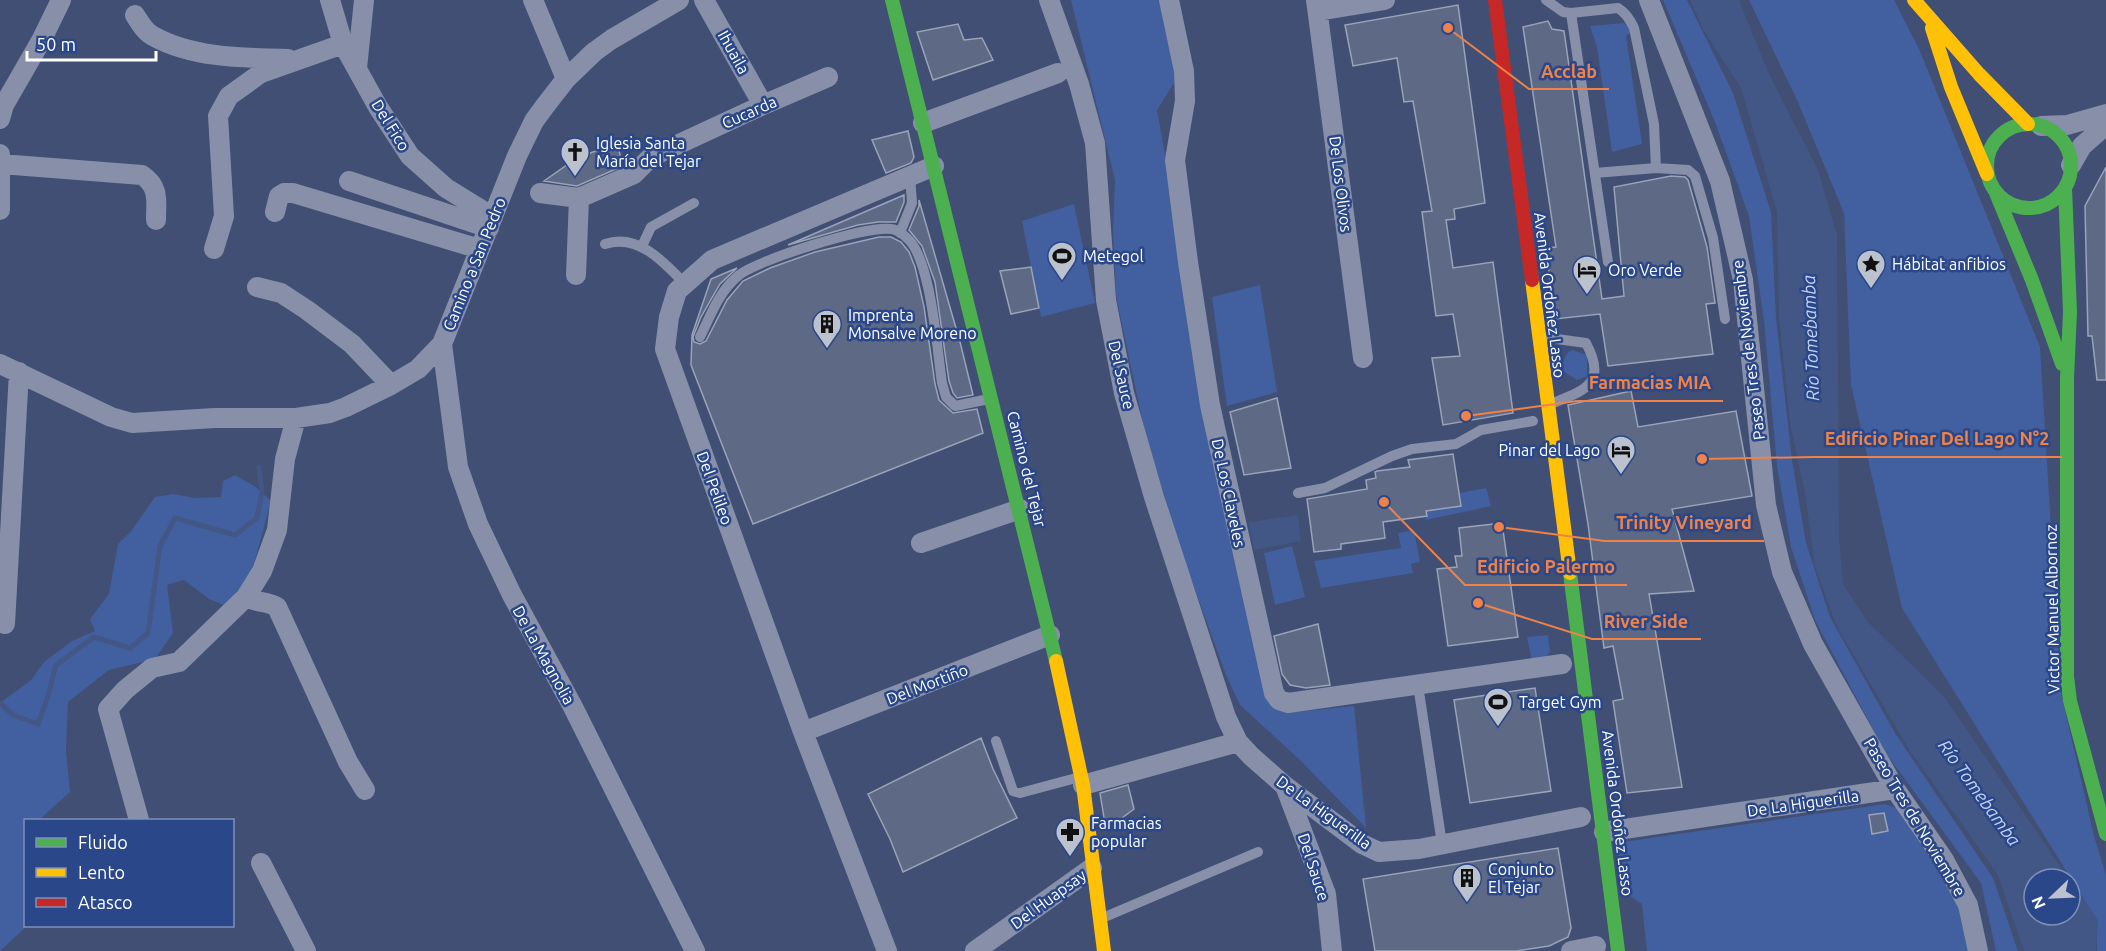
<svg xmlns="http://www.w3.org/2000/svg" width="2106" height="951" font-family="Ubuntu,sans-serif">
  <rect width="100%" height="100%" fill="#404f73"/>
  <path fill="#425fa0" d="M1071,0H1165L1179,75L1157,110L1264,692L1273,703L1287,713L1354,706L1366,828L1300,760L1240,705L1226,675L1180,548L1144,428L1116,296L1113,231L1115,180Z
    M1663,0H1687L1733,93L1771,212L1776,318L1792,460L1806,543L1830,617L1895,733L1993,878L2018,951H1996L1981,883L1885,752L1815,620L1791,547L1777,466L1764,321L1749,216L1715,122Z
    M1749,0H1894L1920,51L2040,347L2061,693L2094,836L2106,875V951H2097V920L1902,608L1851,385L1844,213L1797,100Z
    M1634,22L1636,28L1626,36L1642,144L1612,152L1597,47L1590,26Z
    M1074,204L1095,303L1041,317L1022,221Z
    M1260,285L1277,392L1227,406L1212,297Z
    M1573,350L1587,355V376L1577,380L1564,372L1563,362L1568,352Z
    M235,475L256,487L271,501L255,560L247,581L224,605L209,599L184,580L167,585L173,633L155,659L109,670L68,702L66,750L70,792L39,820H26L27,926L0,951V703L31,680L44,662L72,641L95,631L90,619L109,594L118,544L132,530L155,497L173,494L195,498L221,497L223,481Z
    M1486,488L1491,506L1426,520L1423,500Z
    M1414,530L1420,562L1411,564L1413,573L1321,588L1314,561L1401,548L1398,533Z
    M1292,546L1305,597L1275,605L1264,553Z
    M1548,635L1550,652L1545,659L1532,662L1527,637Z
    M1885,804L1896,808L1960,902L1968,951H1647L1642,904L1622,891L1616,843Z"/>
  <path fill="#425785" d="M1690,0H1739L1769,74L1818,170L1837,235L1839,536L1843,584L1867,621L1945,698L2069,879H2034V915H2070V880L2098,920L2096,951H2024L1998,875L1910,751L1837,627L1815,567L1805,493L1790,424L1779,317L1777,212L1741,88L1704,31Z
    M1298,515L1301,541L1254,550L1249,522Z"/>
  <g fill="none" stroke-linecap="round" stroke-linejoin="round">
    <path stroke="#425785" stroke-width="5" d="M0,703L13,715L38,724L48,696L56,665L94,637L130,648L148,633L160,546L175,518L235,535L257,518L262,492L259,467"/>
  </g>
  <path fill="#5d6985" stroke="#9aa3b7" stroke-width="1.5" d="M1458,5L1485,203L1454,209L1455,219L1446,220L1453,268L1493,262L1513,413L1443,425L1432,358L1460,356L1453,314L1436,316L1422,212L1432,211L1413,101L1404,102L1397,58L1353,66L1345,25Z
    M1548,21L1552,29L1564,31L1602,299L1624,296L1614,187L1671,176L1685,177L1688,180L1707,247L1715,303L1706,304L1713,354L1608,366L1600,314L1555,319L1546,248L1556,247L1523,27Z
    M958,24L964,40L982,38L993,60L933,80L917,32Z
    M908,131L914,157L911,163L886,173L872,140Z
    M617,143L623,166L577,186L544,181L577,158Z
    M2106,167V380H2097L2092,336H2088L2085,206Z
    M904,195V202L896,222H878L858,225L788,245Z
    M919,200L960,342L973,395L957,398L953,393L949,381L935,282L922,246L909,230L919,206Z
    M879,237H891L901,242L909,252L915,267L924,307L935,384L939,400L953,413L977,409L983,433L753,524L691,365L692,335L711,279L737,268L720,284L701,317L693,337L694,342L700,344L706,341L727,300L743,281L770,268L815,252Z
    M1031,267L1039,308L1011,314L1000,271Z
    M1631,391L1638,427L1736,411L1752,496L1672,509L1694,591L1649,594L1682,787L1627,793L1613,701L1623,699L1613,646L1604,648L1588,524L1568,405Z
    M1277,398L1291,468L1244,475L1230,412Z
    M1453,454L1461,506L1426,511L1427,516L1383,522L1385,538L1341,544V549L1314,552L1307,499L1367,489L1366,480L1376,478L1375,472L1377,471L1410,467L1408,460Z
    M1502,523L1518,637L1448,646L1437,569L1457,567L1455,556H1462L1459,528Z
    M1318,624L1330,685L1306,688L1290,685L1282,674L1274,636Z
    M1535,688L1551,791L1470,803L1454,700Z
    M981,738L993,769L1017,818L903,872L890,839L868,794Z
    M1128,785L1134,809L1106,830L1100,793Z
    M1884,813L1888,831L1872,834L1869,815Z
    M1558,848L1571,928L1568,937L1549,946L1516,951H1375L1363,879Z"/>
  <g fill="none" stroke-linecap="round" stroke-linejoin="round">
    <path stroke="#8790a8" stroke-width="10" d="M1546,0L1563,12L1571,13L1618,8C1626,13 1630,19 1634,28L1654,124L1656,168
      M1571,13L1608,262
      M1595,173L1656,168L1688,170L1695,176L1713,238L1725,319
      M900,233L912,203L910,176
      M605,244C638,233 664,262 685,284
      M642,246L651,227L694,203
      M700,337C711,315 719,291 739,275C758,260 867,225 891,229C896,229 904,235 907,238C931,258 937,350 942,383L946,397L955,406L989,399
      M1542,337L1586,343C1608,384 1585,390 1551,404
      M1298,493L1325,488L1392,456L1412,449L1456,444L1481,430L1533,421
      M1418,685L1442,844
      M996,741L1013,791L1020,793L1080,777
      M1100,919L1258,852"/>
    <path stroke="#8790a8" stroke-width="20" d="M330,0L343,44L378,107L410,156L446,188L493,217
      M533,0L566,79
      M704,0L763,105
      M1049,0L1079,84L1095,143L1106,300L1124,393L1154,497L1226,717L1238,742L1251,756L1285,786L1362,844L1379,852L1419,849L1581,817
      M1169,0L1184,71L1185,101L1175,160L1188,262L1210,405L1274,693L1279,700L1288,703L1562,664
      M1316,0L1363,358
      M1649,0L1720,181L1743,280L1766,505L1782,572L1813,644L1895,789L1944,860L1968,905L1978,951
      M1318,11L1385,0
      M135,15C140,23 145,32 153,36C192,58 244,58 288,59
      M357,68L364,0
      M0,119L4,105L42,39L61,0
      M923,123L1058,73
      M2041,126L2067,125L2106,114
      M0,154V210
      M1,164L142,175C160,187 156,201 156,220
      M2071,165L2082,146L2106,125
      M349,181L489,228
      M540,193L579,198L634,174L651,157L763,105L828,77
      M275,212L279,196L284,193H293L480,249
      M214,249L224,216L218,116L229,96L261,73L343,44
      M576,275L579,198
      M257,287L281,293L307,310L352,344L391,385
      M442,344L458,467L478,524L512,595L573,707L695,951
      M0,364L111,417L132,423L215,418H296L330,413L346,407L391,385L418,369L442,344L517,156L534,121L545,106L566,79L594,52L612,39L679,0
      M921,543L1020,509
      M246,597C256,603 268,601 277,607L348,762L365,790
      M5,624L19,372
      M803,732L1050,635
      M1083,785L1238,742
      M1285,786L1326,894L1332,951
      M139,820L108,709L125,690L152,668L179,662L246,597L262,571L277,530L285,459L296,418
      M1604,832L1895,789
      M261,863L306,951
      M887,951L803,732L665,349L669,317L677,291L712,260L934,166
      M975,951L1092,868
      M1571,951L1596,946"/>
    <path stroke="#4caf50" stroke-width="14" d="M892,0L1056,661
      M1987 166a42 42 0 1 1 84 0a42 42 0 1 1-84 0Z
      M2065,188L2070,312L2067,378V676L2070,701L2106,834
      M1996,193L2032,280L2062,364
      M1570,573L1618,951"/>
    <path stroke="#ffc107" stroke-width="14" d="M1914,0L1979,74L2028,124
      M1932,28L1951,87L1987,174
      M1532,280L1570,573
      M1056,661L1083,785L1104,951"/>
    <path stroke="#c62828" stroke-width="14" d="M1495,0L1532,280"/>
  </g>
  <defs>
    <g id="church-pin" transform="scale(1.5)"><path d="M0 17L-7.5 6A9.5 9.5 0 1 1 7.5 6Z" fill="#bcc1ce" stroke="#2a4789"/><path d="M-1.2-6h2.4v3.5h3.3v2.4h-3.3V6h-2.4V-.1h-3.3v-2.4h3.3Z" fill="#111"/></g>
    <g id="stadium-pin" transform="scale(1.5)"><path d="M0 17L-7.5 6A9.5 9.5 0 1 1 7.5 6Z" fill="#bcc1ce" stroke="#2a4789"/><path d="M0-5a6.5 5 0 1 0 0 10a6.5 5 0 1 0 0-10ZM-3.5-1.8h7v3.6h-7Z" fill="#111"/></g>
    <g id="sight-pin" transform="scale(1.5)"><path d="M0 17L-7.5 6A9.5 9.5 0 1 1 7.5 6Z" fill="#bcc1ce" stroke="#2a4789"/><path d="M0-6L1.8-2.2L6-1.7L2.9 1.2L3.7 5.4L0 3.3L-3.7 5.4L-2.9 1.2L-6-1.7L-1.8-2.2Z" fill="#111"/></g>
    <g id="hotel-pin" transform="scale(1.5)"><path d="M0 17L-7.5 6A9.5 9.5 0 1 1 7.5 6Z" fill="#bcc1ce" stroke="#2a4789"/><path d="M-6-4.5h1.5V1H6V5H4.5V3h-9V5H-6ZM-4 0a1.8 1.8 0 1 1 3.6 0ZM.5 0V-2.5h3Q6-2.5 6 0Z" fill="#111"/></g>
    <g id="building-pin" transform="scale(1.5)"><path d="M0 17L-7.5 6A9.5 9.5 0 1 1 7.5 6Z" fill="#bcc1ce" stroke="#2a4789"/><path d="M-4-6H4V6H1V3H-1V6H-4ZM-2.5-4.3h1.7v1.8h-1.7ZM.8-4.3h1.7v1.8H.8ZM-2.5-1h1.7V.8h-1.7ZM.8-1h1.7V.8H.8Z" fill="#111"/></g>
    <g id="pharmacy-pin" transform="scale(1.5)"><path d="M0 17L-7.5 6A9.5 9.5 0 1 1 7.5 6Z" fill="#bcc1ce" stroke="#2a4789"/><path d="M-2-6h4v4h4v4h-4v4h-4v-4h-4v-4h4Z" fill="#111"/></g>
  </defs>
  <g fill-rule="evenodd">
    <use href="#church-pin" x="575" y="152"/>
    <use href="#stadium-pin" x="1062" y="256"/>
    <use href="#sight-pin" x="1871" y="264"/>
    <use href="#hotel-pin" x="1587" y="270"/>
    <use href="#building-pin" x="827" y="324"/>
    <use href="#hotel-pin" x="1621" y="450"/>
    <use href="#stadium-pin" x="1498" y="702"/>
    <use href="#pharmacy-pin" x="1070" y="832"/>
    <use href="#building-pin" x="1467" y="878"/>
  </g>
  <g text-anchor="middle" stroke-width="5" stroke-linejoin="round" paint-order="stroke">
    <g font-size="16" fill="#fff" stroke="#2a4789">
      <text transform="translate(734 52) rotate(61)" y="6">Ihuaila</text>
      <text transform="translate(749 112) rotate(-24)" y="6">Cucarda</text>
      <text transform="translate(391 125) rotate(58)" y="6">Del Fico</text>
      <text transform="translate(1341 184) rotate(83)" y="6">De Los Olivos</text>
      <text transform="translate(474 264) rotate(-68)" y="6">Camino a San Pedro</text>
      <text transform="translate(1550 295) rotate(83)" y="6">Avenida Ordoñez Lasso</text>
      <text transform="translate(1748 350) rotate(-97)" y="6">Paseo Tres de Noviembre</text>
      <text transform="translate(1122 375) rotate(77)" y="6">Del Sauce</text>
      <text transform="translate(1027 469) rotate(76)" y="6">Camino del Tejar</text>
      <text transform="translate(715 488) rotate(70)" y="6">Del Pelileo</text>
      <text transform="translate(1229 493) rotate(78)" y="6">De Los Claveles</text>
      <text transform="translate(2052 609) rotate(-91)" y="6">Victor Manuel Albornoz</text>
      <text transform="translate(544 655) rotate(61)" y="6">De La Magnolia</text>
      <text transform="translate(927 684) rotate(-21)" y="6">Del Mortiño</text>
      <text transform="translate(1803 803) rotate(-8)" y="6">De La Higuerilla</text>
      <text transform="translate(1324 812) rotate(36)" y="6">De La Higuerilla</text>
      <text transform="translate(1618 813) rotate(83)" y="6">Avenida Ordoñez Lasso</text>
      <text transform="translate(1915 817) rotate(59)" y="6">Paseo Tres de Noviembre</text>
      <text transform="translate(1314 867) rotate(72)" y="6">Del Sauce</text>
      <text transform="translate(1048 899) rotate(-36)" y="6">Del Huapsay</text>
    </g>
    <g font-size="16" fill="#fff" stroke="#2a4789" text-anchor="start">
      <text x="596" y="149">Iglesia Santa<tspan x="596" dy="18">María del Tejar</tspan></text>
      <text x="1083" y="262">Metegol</text>
      <text x="1892" y="270">Hábitat anfibios</text>
      <text x="1608" y="276">Oro Verde</text>
      <text x="848" y="321">Imprenta<tspan x="848" dy="18">Monsalve Moreno</tspan></text>
      <text x="1600" y="456" text-anchor="end">Pinar del Lago</text>
      <text x="1519" y="708">Target Gym</text>
      <text x="1091" y="829">Farmacias<tspan x="1091" dy="18">popular</tspan></text>
      <text x="1488" y="875">Conjunto<tspan x="1488" dy="18">El Tejar</tspan></text>
    </g>
    <g font-size="18" font-style="italic" fill="#c3d2f0" stroke="#2a4789">
      <text transform="translate(1811 338) rotate(-92)" y="6">Río Tomebamba</text>
      <text transform="translate(1979 793) rotate(54)" y="6">Río Tomebamba</text>
    </g>
  </g>
  <path fill="none" stroke="#ee8249" stroke-width="2" d="M1448 28L1529 89H1609M1466 416L1577 401H1723M1702 459L1813 457H2062M1499 527L1605 541H1764M1384 502L1465 585H1627M1478 603L1592 639H1701"/>
  <g fill="#ee8249" stroke="#2a4789" stroke-width="2">
    <circle cx="1448" cy="28" r="6"/>
    <circle cx="1466" cy="416" r="6"/>
    <circle cx="1702" cy="459" r="6"/>
    <circle cx="1499" cy="527" r="6"/>
    <circle cx="1384" cy="502" r="6"/>
    <circle cx="1478" cy="603" r="6"/>
  </g>
  <g font-size="18" text-anchor="middle" font-weight="bold" fill="#ee8249" stroke="#2a4789" stroke-width="5" stroke-linejoin="round" paint-order="stroke">
    <text x="1569" y="78">Acclab</text>
    <text x="1650" y="389">Farmacias MIA</text>
    <text x="1937" y="445">Edificio Pinar Del Lago N°2</text>
    <text x="1684" y="529">Trinity Vineyard</text>
    <text x="1546" y="573">Edificio Palermo</text>
    <text x="1646" y="628">River Side</text>
  </g>
  <rect x="24" y="819" width="210" height="108" fill="#2a4789" stroke="#7f91b8" stroke-width="1.5"/>
  <rect x="36" y="838" width="30" height="9" fill="#4caf50" stroke="#7f91b8" stroke-width="1.5"/>
  <text x="78" y="849" font-size="18" fill="#ffffff">Fluido</text>
  <rect x="36" y="868" width="30" height="9" fill="#ffc107" stroke="#7f91b8" stroke-width="1.5"/>
  <text x="78" y="879" font-size="18" fill="#ffffff">Lento</text>
  <rect x="36" y="898" width="30" height="9" fill="#c62828" stroke="#7f91b8" stroke-width="1.5"/>
  <text x="78" y="909" font-size="18" fill="#ffffff">Atasco</text>
  <g transform="translate(2052 897) rotate(247)"><circle r="28" fill="#2a4789" stroke="#7f91b8" stroke-width="1.5"/>
  <path d="M0-4.5L10 22L0 15L-10 22Z" fill="#bcc1ce"/>
  <text y="-9" font-size="16" font-weight="bold" text-anchor="middle" fill="#ffffff">N</text>
  </g>
  <path d="M27 51v9h129v-9" fill="none" stroke="#ffffff" stroke-width="3"/>
  <text x="36" y="51" font-size="18" fill="#ffffff" stroke="#2a4789" stroke-width="4.5" paint-order="stroke">50 m</text>
</svg>
